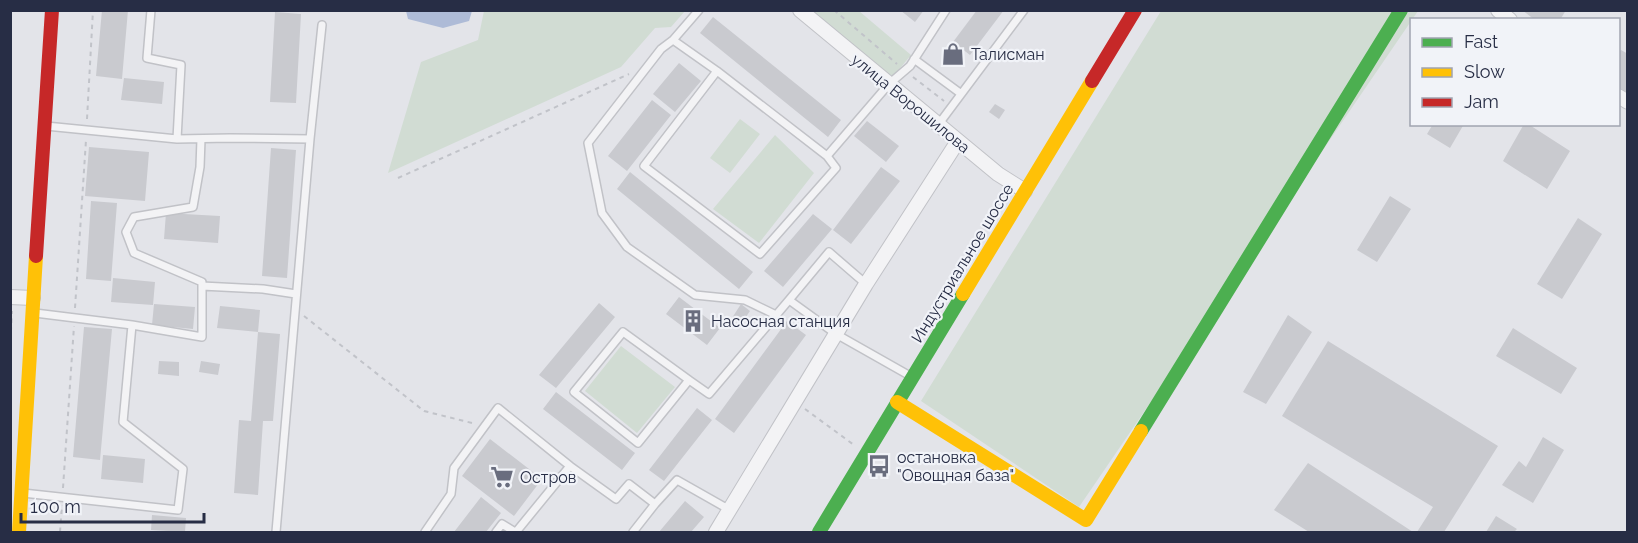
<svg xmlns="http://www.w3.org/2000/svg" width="1638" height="543" font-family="Raleway,sans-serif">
  <rect width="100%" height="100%" fill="#e3e4e9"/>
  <path fill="#d1dcd3" d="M484,11V10L685,11L671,27L655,28L621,67L388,173L421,62L478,40Z
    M810,11H859L911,55L891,79Z
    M1161,11H1418L1079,507L921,401Z
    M740,119L760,134L730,173L710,158Z
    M775,135L814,173L759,243L713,209Z
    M621,346L675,387L637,433L585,391Z"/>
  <path fill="#aebbd7" d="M406,11V10L472,11L469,21L443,28L408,19Z"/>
  <path fill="#c9cacf" d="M102,10H128L122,79L96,76Z
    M900,10H924L915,22Z
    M977,10H1004L970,55L953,42Z
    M1522,10H1566L1560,20H1535Z
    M275,12L301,14L296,103L270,102Z
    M713,17L841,120L828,137L700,33Z
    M1621,50L1628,54V93L1618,87V54Z
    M679,63L701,81L675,112L653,94Z
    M124,78L164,82L162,104L121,100Z
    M652,100L671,115L627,171L608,156Z
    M995,104L1005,110L999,119L989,112Z
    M867,121L899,146L886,162L854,136Z
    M1433,124H1464L1450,148L1427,134Z
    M1524,124H1528L1570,151L1547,189L1503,161Z
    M89,147L149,152L145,201L85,196Z
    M271,148L296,150L287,278L262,276Z
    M881,167L900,181L851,244L833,230Z
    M630,172L753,272L739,289L617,189Z
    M1390,196L1411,209L1377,262L1357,250Z
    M91,201L117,203L111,281L86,279Z
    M166,213L220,216L218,243L164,239Z
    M813,214L832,229L783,287L764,271Z
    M1578,218L1602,234L1562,299L1537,284Z
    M113,278L155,282L153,305L111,302Z
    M679,297L720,328L707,345L666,314Z
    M599,303L615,317L556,388L539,375Z
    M154,304L195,307L193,329L152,325Z
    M741,304L750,311L741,324L732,318Z
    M220,306L260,310L258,332L217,328Z
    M1288,315L1312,332L1266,404L1243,392Z
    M787,321L806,335L734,433L715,419Z
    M84,327L112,329L100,460L73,457Z
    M1513,328L1577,368L1561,394L1496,356Z
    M258,332L280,334L273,421H263L258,495L234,493L239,420L251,421Z
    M1328,341L1498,446L1444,532H1417L1433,507L1282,416Z
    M159,361L179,362V376L158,374Z
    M201,361L220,364L218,375L199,372Z
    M556,392L635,453L622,470L543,409Z
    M697,408L712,420L664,481L649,470Z
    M1543,437L1564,450L1533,503L1502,485L1519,461L1526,467Z
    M490,439L542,479L514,516L462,476Z
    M103,455L145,459L143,483L101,479Z
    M1308,463L1413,532H1309L1274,510Z
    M481,497L501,513L486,532H454Z
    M685,501L704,517L691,532H659Z
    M152,515L186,518L185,532L151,530Z
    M1496,516L1517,529L1514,532H1486Z"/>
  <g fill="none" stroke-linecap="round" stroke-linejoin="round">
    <g stroke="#c1c2c7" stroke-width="10">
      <path id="lane" d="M699,10L673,40L717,71
        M673,40L661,49L588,143L602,213L627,247L695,295L745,300L776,315
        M914,59L960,93
        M717,71L827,156L836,168L760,254L644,166Z
        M938,125L1024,10
        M46,126L177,139L181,65L147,58L151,10
        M177,139L230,138L310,139L276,532
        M310,139L322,25
        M827,156L889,84L910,66L946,10
        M202,286L263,289L296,294
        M789,300L829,252L866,284
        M132,325L202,337V282L134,253L126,232L134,217L193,207L200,167L201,139
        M689,380L623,332L574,392L638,443L689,380L709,394L789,300L836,334L912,377
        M23,493L178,510L183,469L123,422L132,325L35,313
        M425,532L451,494L454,468L498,408L570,466
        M496,532L502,524L515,532
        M516,532L570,466L616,499L629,484L655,504
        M633,532L655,504L677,480L730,510"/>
    </g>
    <g stroke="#c1c2c7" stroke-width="16">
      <path id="street" d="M800,10L998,174L1025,191
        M1498,10L1510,20
        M1618,96L1628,102
        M10,297L33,298
        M716,532L866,284L958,141"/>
    </g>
    <path stroke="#c1c3c9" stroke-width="2" stroke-dasharray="4.5 4.5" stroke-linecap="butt" d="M834,10L897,64
      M913,77L944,101
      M87,119L93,10
      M398,178L629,74
      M75,308L86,140
      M304,316L424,411L476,424
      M10,350L12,311
      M805,409L854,445
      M63,488L74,326
      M60,532L62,505"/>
    <use href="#lane" stroke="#f3f3f5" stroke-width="7"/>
    <use href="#street" stroke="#f3f3f5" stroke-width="14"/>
    <path stroke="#4caf50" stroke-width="14" d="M1141,431L1401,10
      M819,532L963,294"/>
    <path stroke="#ffc107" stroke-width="14" d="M963,294L1092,81
      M897,402L1086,520L1141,431
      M19,532L36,256"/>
    <path stroke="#c62828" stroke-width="14" d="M1092,81L1135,10
      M36,256L52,10"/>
  </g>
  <defs>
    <g id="shop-bare" transform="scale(1.8)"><path d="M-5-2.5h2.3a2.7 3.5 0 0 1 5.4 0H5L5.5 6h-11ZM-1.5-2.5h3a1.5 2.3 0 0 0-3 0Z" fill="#696d7e" stroke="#f1f3f8" stroke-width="2.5" paint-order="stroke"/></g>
    <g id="building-bare" transform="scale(1.8)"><path d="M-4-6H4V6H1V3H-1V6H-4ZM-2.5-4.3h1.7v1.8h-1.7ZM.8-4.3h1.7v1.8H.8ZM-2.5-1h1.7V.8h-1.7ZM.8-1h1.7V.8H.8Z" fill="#696d7e" stroke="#f1f3f8" stroke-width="2.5" paint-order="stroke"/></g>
    <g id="bus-bare" transform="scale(1.8)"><path d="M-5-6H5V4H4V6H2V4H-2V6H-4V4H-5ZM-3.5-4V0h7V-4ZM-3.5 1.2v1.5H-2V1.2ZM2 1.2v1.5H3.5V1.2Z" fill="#696d7e" stroke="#f1f3f8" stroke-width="2.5" paint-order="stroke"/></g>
    <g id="supermarket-bare" transform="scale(1.8)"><path d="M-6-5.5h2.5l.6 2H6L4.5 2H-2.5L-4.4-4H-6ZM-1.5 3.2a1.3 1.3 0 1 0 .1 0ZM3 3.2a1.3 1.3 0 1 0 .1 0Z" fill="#696d7e" stroke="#f1f3f8" stroke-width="2.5" paint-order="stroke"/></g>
  </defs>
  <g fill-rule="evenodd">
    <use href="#shop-bare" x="953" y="54"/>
    <use href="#building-bare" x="693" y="321"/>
    <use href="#bus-bare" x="879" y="466"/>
    <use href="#supermarket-bare" x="502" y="477"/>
  </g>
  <g text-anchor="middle" stroke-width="4.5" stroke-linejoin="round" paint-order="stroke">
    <g font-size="16" fill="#272d45" stroke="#f1f3f8" text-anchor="start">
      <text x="971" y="60">Талисман</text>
      <text x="711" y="327">Насосная станция</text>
      <text x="897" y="463">остановка<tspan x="897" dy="18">"Овощная база"</tspan></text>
      <text x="520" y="483">Остров</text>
    </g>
    <g font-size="16" fill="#272d45" stroke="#f1f3f8">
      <text transform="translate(911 103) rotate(39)" y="6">улица Ворошилова</text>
      <text transform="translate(962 263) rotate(-59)" y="6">Индустриальное шоссе</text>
    </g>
  </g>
  <rect width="1638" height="543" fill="none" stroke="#272d45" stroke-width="24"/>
  <rect x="1410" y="18" width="210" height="108" fill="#f1f3f8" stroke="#a0a4b0" stroke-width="1.5"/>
  <rect x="1422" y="38" width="30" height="9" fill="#4caf50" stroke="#a0a4b0" stroke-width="1.5"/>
  <text x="1464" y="48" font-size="18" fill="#272d45">Fast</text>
  <rect x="1422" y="68" width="30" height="9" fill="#ffc107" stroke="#a0a4b0" stroke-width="1.5"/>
  <text x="1464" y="78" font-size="18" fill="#272d45">Slow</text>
  <rect x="1422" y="98" width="30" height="9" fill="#c62828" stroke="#a0a4b0" stroke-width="1.5"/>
  <text x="1464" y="108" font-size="18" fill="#272d45">Jam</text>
  <path d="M21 513v9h183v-9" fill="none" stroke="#272d45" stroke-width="3"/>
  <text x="30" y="513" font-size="18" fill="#272d45" stroke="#f1f3f8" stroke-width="4.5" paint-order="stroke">100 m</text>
</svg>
